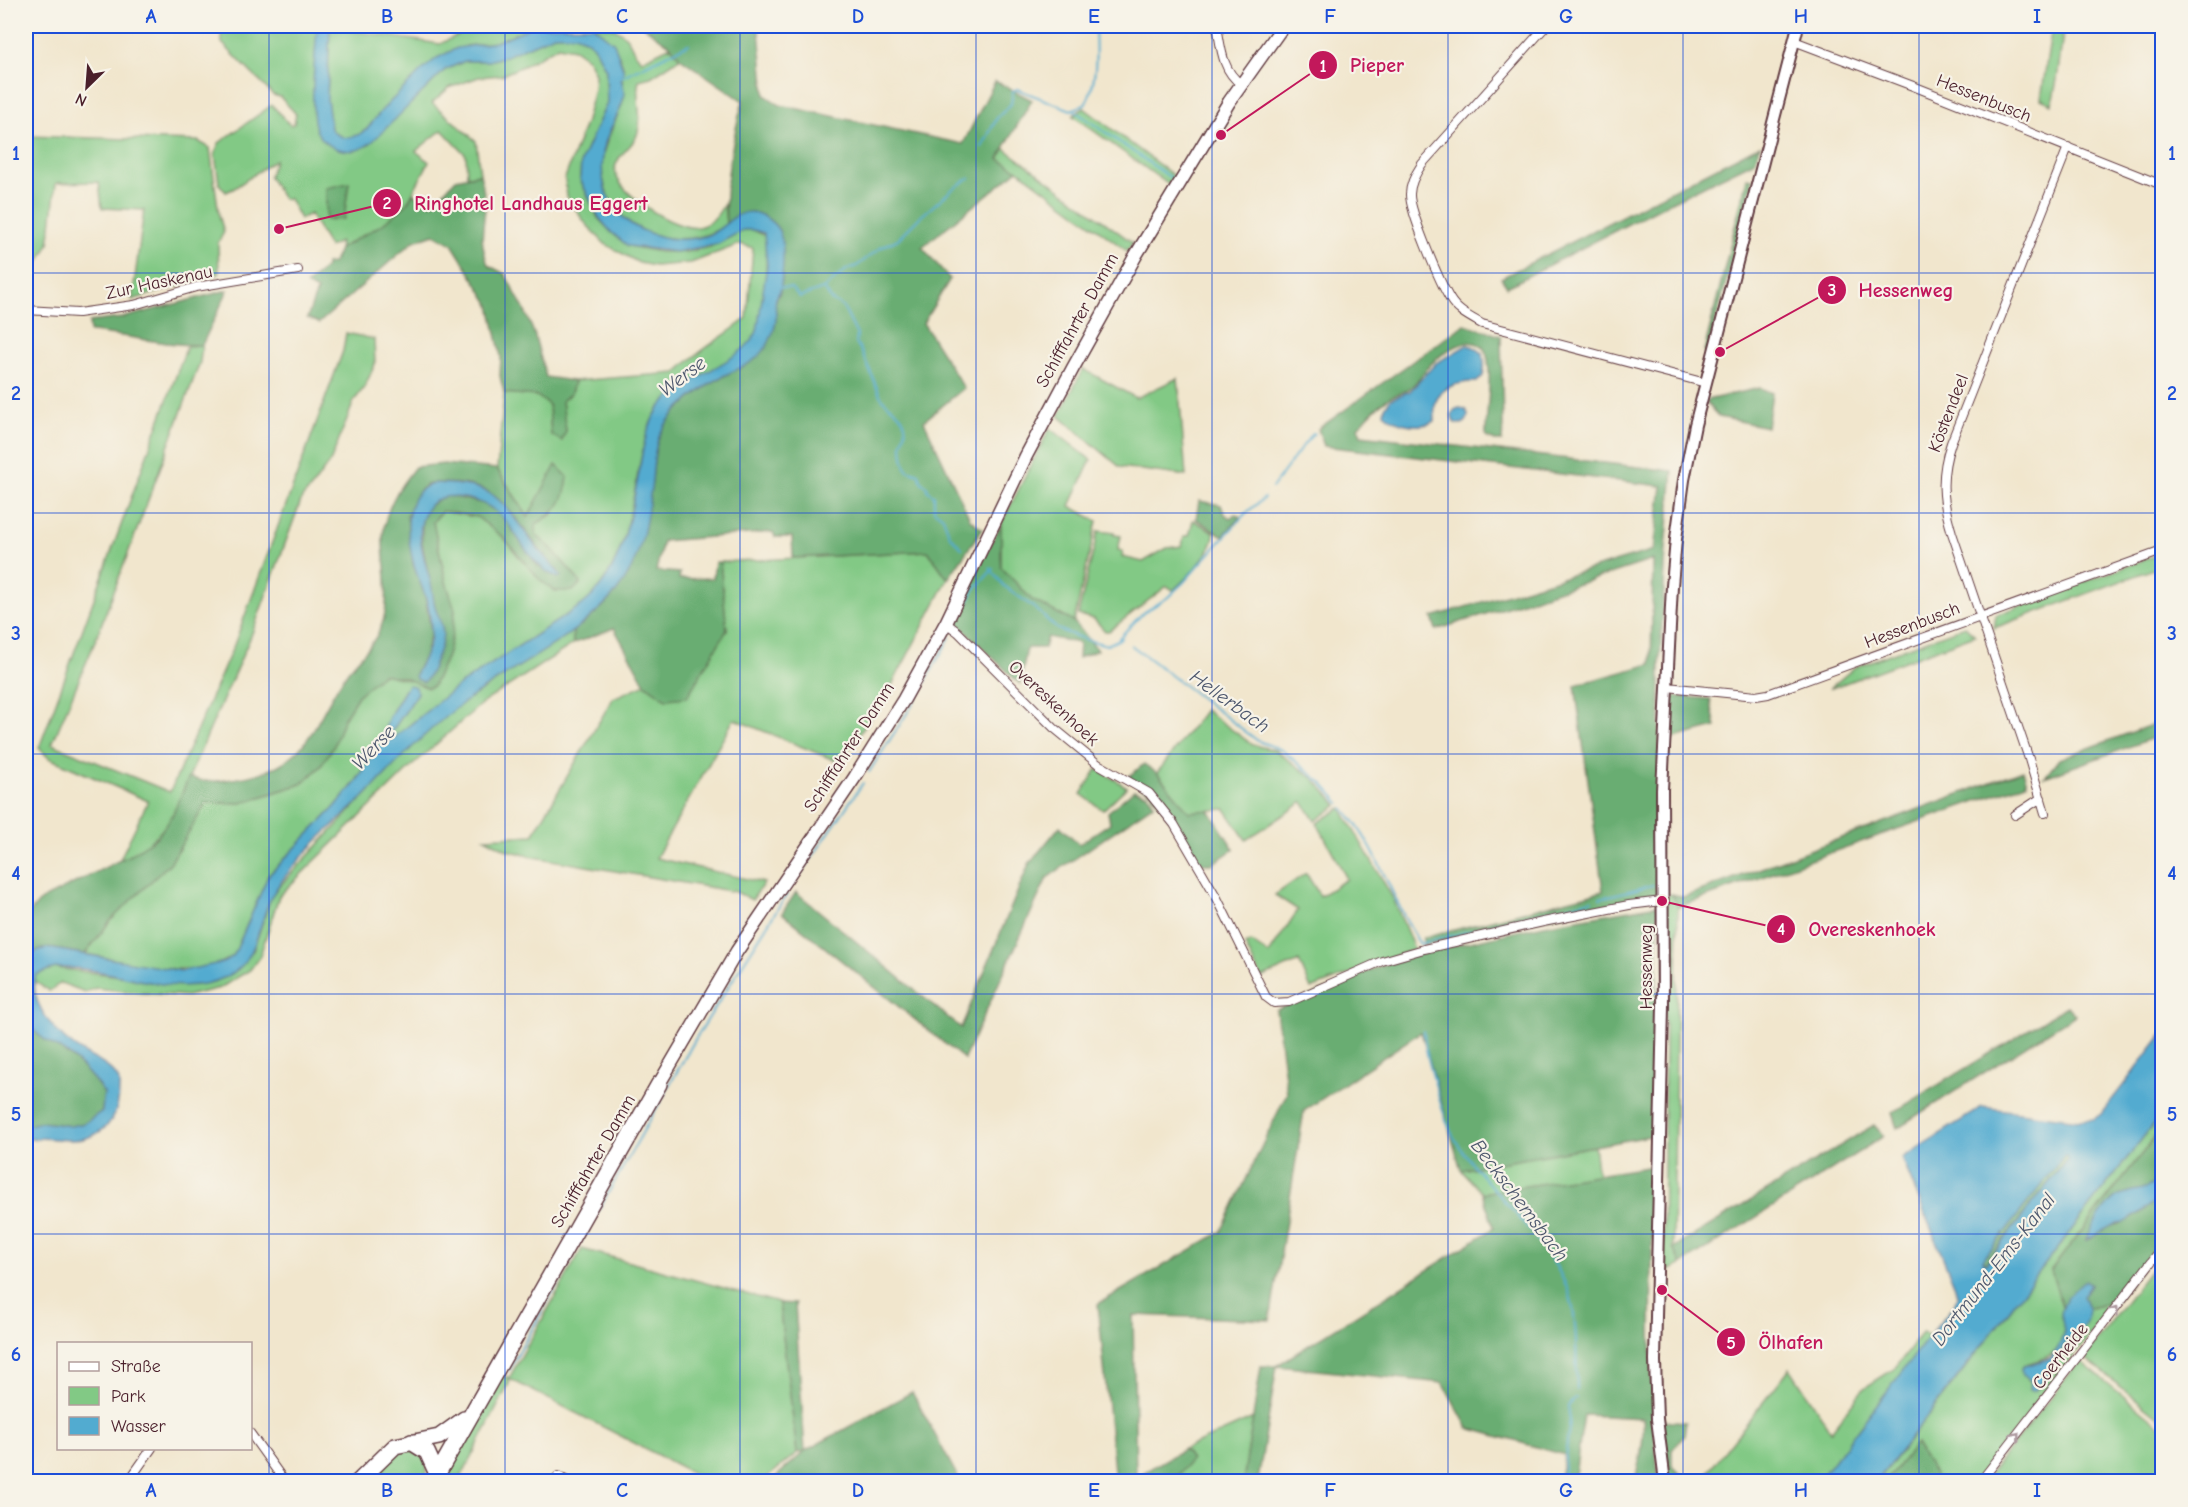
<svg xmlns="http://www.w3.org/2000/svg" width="2188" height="1507" font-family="'Comic Neue',sans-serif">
  <rect width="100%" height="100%" fill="#f7f3e8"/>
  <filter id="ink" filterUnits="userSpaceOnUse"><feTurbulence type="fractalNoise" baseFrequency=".0167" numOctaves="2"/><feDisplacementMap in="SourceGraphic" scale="12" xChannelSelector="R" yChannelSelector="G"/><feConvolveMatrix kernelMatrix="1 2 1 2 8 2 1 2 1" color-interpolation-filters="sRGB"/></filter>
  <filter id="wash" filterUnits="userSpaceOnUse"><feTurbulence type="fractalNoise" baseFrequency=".008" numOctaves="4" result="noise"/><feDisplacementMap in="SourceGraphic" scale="24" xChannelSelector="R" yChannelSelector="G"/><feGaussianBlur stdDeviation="1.35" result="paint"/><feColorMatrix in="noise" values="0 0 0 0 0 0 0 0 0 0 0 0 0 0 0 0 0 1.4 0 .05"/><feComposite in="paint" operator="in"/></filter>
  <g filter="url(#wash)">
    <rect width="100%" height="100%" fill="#f1e6cd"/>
    <path fill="#82c985" stroke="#667458" stroke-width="1.5" d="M220,26H317V131C327,149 350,156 368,145L445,70L465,61H489L506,56L554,35H574L585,39L594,46L606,70L607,103L581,162L580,179L598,218L611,232L628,246L661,252H686L710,247L743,230H753L766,236C767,260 767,323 751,342C737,358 708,371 690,382C676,392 662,401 654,416C645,434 642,454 638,473C630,519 621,574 582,605L459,685L391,740L389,739L390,734L418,693L406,688L389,717L380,744L356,781L335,807L268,876L234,955C198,984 127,960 85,954L111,920L171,862L206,803H241L301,784L320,767L334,746L343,720L359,694L383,674L433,686L447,656L452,635L455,610L446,582L433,522L442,511L477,517L504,538L523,562L580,582L552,549L536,535V524L553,514L556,466L528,517L497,469L504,393L537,396L549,405L551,435L566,431L562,401L571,393L574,381L676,373C697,351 724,337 747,318L753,248L740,244L691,263L655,266L639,263L605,244L586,224L567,197L565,178L586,121L594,89L595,74L588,59L574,49L558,46L525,65L502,75L479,77L449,88L432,103L476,141L480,174L467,176L466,155L442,130L416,151L429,162L406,205L383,224L339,249L340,242L329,247L310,214L300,219L289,199H283L269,177L275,160L233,189L226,192L219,184L215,154L219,143L272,105L290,125L294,124L296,114L280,97L273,95L222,43Z
      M330,26H348V30L440,44L464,32L488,29L495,26H533L496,42L466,46L399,94L367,129L358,135L345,138L336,134L331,129L327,100Z
      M592,26C604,26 616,26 625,36C633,43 630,51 642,60L671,46L680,58L651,77L639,80C634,98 644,117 637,135C633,147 615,156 615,170C615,192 677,232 698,227C712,224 718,215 724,204L726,224C695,249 639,241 615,208C608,200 605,189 603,178C598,149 615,127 623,100C626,89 619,81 624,71C620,51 609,37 592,26Z
      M2052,26H2064L2057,80L2052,104L2041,99Z
      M1084,108L1174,176L1169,185L1073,116Z
      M26,136L198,141L210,148L219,215L224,232L218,243L219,274L132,300L144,210L102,208L99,182L56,183L49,244L26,285Z
      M1004,148L1133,243L1127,251L1018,170L999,160Z
      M346,333L374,339L375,364L365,386L354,401L331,460L312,487L302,498L251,636L172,816C159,838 141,850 119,861L148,801L49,758L39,748L187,346L202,345L200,362L94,644L52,744L170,792L234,645L343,351Z
      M1083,369L1136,398L1178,378L1186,476L1120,467L1059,416Z
      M1050,428L1091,460L1070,506L1097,521L1074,622L1032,600L1001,567V524Z
      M1193,520L1214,532C1216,550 1186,579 1173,590L1167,586L1109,631H1105L1094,619L1078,615L1098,531L1114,533V535L1121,536L1118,550L1123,551L1122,557L1143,562L1167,548L1182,546L1184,536H1189Z
      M928,551L948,579L884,700L839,762L734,719L656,858L764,883L752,900L736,892L534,857L507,850L485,838L533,835L613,698L645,684L666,699L727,630L720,562Z
      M2162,553V566L1994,628L1996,615Z
      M1965,626L1975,635L1829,689L1855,667Z
      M573,631V644L481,704L413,765L279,896L260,956L250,970L220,988L187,996L141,993L96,988L85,992L61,983L49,991L34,981L36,974L55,968L193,985L253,951L272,894L407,751L443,718L470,698Z
      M1205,710L1253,745L1275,750L1314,779L1338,805L1315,821L1303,802L1246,840L1225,809L1189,812L1157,773Z
      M1097,769L1127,787L1103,810L1081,794Z
      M1341,808L1394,900L1414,949L1311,989L1299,961L1261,978L1245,945L1251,942L1269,954L1298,910L1275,895L1306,873L1320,896L1347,879L1317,823Z
      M1672,894L1678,907L1673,1248L1681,1265L1663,1273L1666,896Z
      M2162,1113V1128L2051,1270L2062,1307H2064C2058,1319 2065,1320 2064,1330C2061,1358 2045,1357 2024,1365L2021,1370L2035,1390L2050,1373L2067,1339L2078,1334L2088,1309L2116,1301L1978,1481H1938L1916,1444L1886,1481L1877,1482Z
      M1594,1146L1598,1175L1482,1193L1461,1170Z
      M2065,1155H2067L2068,1158L1984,1264L1983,1260Z
      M582,1249L779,1303L797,1453L763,1481H708L510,1379L509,1384L459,1481L440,1482L502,1375L509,1378Z
      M2162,1254V1420L2084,1357Z
      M1923,1332L1929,1337L1818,1481L1679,1482L1682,1476L1690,1479L1705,1476L1790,1368L1831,1431L1864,1388L1894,1369Z
      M2080,1361L2162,1427V1481L1983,1482Z
      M1253,1418L1243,1481L1173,1482L1191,1460L1184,1449Z
      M412,1449L427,1461V1472L423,1481L367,1482L399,1450Z"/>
    <path fill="#69ad72" stroke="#5a664e" stroke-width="1.5" fill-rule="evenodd" d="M643,26H762L759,30L765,95L780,105L963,144L995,81L1032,100L1004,148L999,159L1018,170L922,247L950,279L923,323L964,388L924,421L970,519L982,529L948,579L928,551L793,558L792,537H775L773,532L663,541L656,571L680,573L679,579L713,578L715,562H720L727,630L687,697L666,699L645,684L614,628L573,644V631C635,587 642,551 652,480C654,462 654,443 664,427C674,410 704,386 722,377C742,366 761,361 770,338C773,332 777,323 776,317C776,312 775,308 775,303C776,298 779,295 780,291C783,284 782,238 779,231C777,225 765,216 759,214C747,209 735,216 726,224C723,188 733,136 743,101L680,58L671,46Z
      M1760,145L1755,161L1661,207L1507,287L1501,278Z
      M480,174C482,184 486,197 485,208C483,234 479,238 488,265L505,274L524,309L534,333L546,377L574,381L571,393L562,401L566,431L562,441L551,435L549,405L537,396L504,393L500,376L501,357L490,305L452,244L434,234L414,241L319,323L307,318L317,291L306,285L326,267V264L333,263L339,249L383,224L406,205L413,193L432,204L456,179Z
      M1747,178L1753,179L1707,355L1704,351Z
      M349,183L344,219L326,220V188Z
      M228,290L202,345C165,346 128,335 90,332L89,322L122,318Z
      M1465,324L1501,336L1503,425L1502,441H1495L1486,437C1485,417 1495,365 1484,349C1471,332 1442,353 1431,364C1424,371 1418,382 1410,388C1404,393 1395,394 1389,398C1377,405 1368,417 1358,427L1361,435L1673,471L1666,549L1660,662L1659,897L1542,919L1424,945L1423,938L1603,891L1575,685L1651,664L1653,560L1436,630L1432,617L1654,550L1662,486L1324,446L1318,429Z
      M1760,388L1772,393L1767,427L1719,417L1706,403L1707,400Z
      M444,464L497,469L528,517L556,465L568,477C565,503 558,511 536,524V535L552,549L581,583L573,591H554L538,578L504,538L477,517L442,511L433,522L446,582L455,610L452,635L447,656L433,686L428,688L405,678L383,674L359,694L343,720L334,746L320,767L301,784L241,803H206L171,862L111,920L85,954L48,948L38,950L26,960V917L41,900L132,854L157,837L172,816L189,777C207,784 220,781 239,778C312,766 311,723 348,671C359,657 374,645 381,627C387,613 387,597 386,582C386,567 382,551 383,536C385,509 398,488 415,467ZM436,483C451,483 467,483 482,489C510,500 534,548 557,570L538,566L501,514L486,504L449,496L441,498L428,507L422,521V542L434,605L442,628V642L433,667L416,672L425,655L431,632L425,595L413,564L407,516L421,489L426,485Z
      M1199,501L1221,505L1224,513L1230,518L1235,514L1240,517L1223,536L1196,519Z
      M1001,524V567L1032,600L1074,622L1098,650L1078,658L1079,643L1047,637L1044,648H1027L1020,684L953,619Z
      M1673,696L1710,699L1716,727L1671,739Z
      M2162,721V735L2045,777L2059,759Z
      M1144,764L1157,773L1189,812L1209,810L1234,849L1212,864H1200L1151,792L1126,779Z
      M2023,770L2027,783L1678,907L1672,894L1684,897Z
      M1134,790L1147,794L1154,804L1047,878L964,1059L782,913L796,892L961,1028L1029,864L1060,826L1079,844L1110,823L1108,812Z
      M1658,905L1655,1135L1461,1170L1421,1032L1304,1111L1270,1320L1133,1315L1136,1477L1184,1449L1191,1460L1173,1481H1115L1098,1304L1221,1232L1287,1093L1276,1010L1385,964L1426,952L1544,925Z
      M2067,1006L2075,1015L1897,1128L1892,1113Z
      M26,1018C37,1035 53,1043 68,1055C83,1066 93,1078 104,1093L102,1111L86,1123L71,1126L41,1122L26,1126Z
      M1874,1125L1884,1136L1681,1265L1673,1248Z
      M2162,1128V1175C2151,1192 2136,1189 2120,1195C2109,1198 2090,1229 2086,1240C2093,1239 2096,1234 2102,1230C2109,1226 2117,1225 2124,1222C2139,1217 2152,1203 2162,1194V1243L2116,1301L2088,1309L2083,1297L2091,1285C2075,1286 2068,1293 2064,1307H2062L2051,1270Z
      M1654,1166C1652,1271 1647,1377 1659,1481H1635C1639,1461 1645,1440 1643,1418L1584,1415L1574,1481H1559L1565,1455L1468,1428L1443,1383L1277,1366L1258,1481L1243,1482L1261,1366H1276L1494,1228L1482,1193Z
      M779,1303L795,1304L805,1451L912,1392L960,1481H771L804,1452L797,1453Z
      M1661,1420L1686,1422L1684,1436L1672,1450V1465L1682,1476L1678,1481H1669Z
      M1916,1444L1938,1481H1886Z"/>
    <path fill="#52abd0" stroke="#4e657e" stroke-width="1.5" fill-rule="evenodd" d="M317,26H330L327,99L331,129L336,134L345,138L358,135L367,129L382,110L421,71L437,58L457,48L496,42L533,26H593L614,43L624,71L621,78L625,94L623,100C618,118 604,136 603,155C601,172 603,191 613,205C631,234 675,245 706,236C723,231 733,211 751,212C762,213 776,223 780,233C785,247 783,271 781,285C780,297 780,287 776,299C774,307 777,313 776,321C775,327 772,336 769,342C758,365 736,368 716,380C699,391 678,407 666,424C654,440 654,462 652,481C647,520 642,561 616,592C577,638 514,666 466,701C427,729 396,764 363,798C345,815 326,831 309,849C298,862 279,881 272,896C257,924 259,962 226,977C174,1002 111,965 57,968C50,969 43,972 36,975C27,1004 60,1039 84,1053C94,1059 110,1066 117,1077C120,1081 119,1085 119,1090C119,1112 111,1129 89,1137C69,1145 46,1134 26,1140V1126L41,1122L71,1126L85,1123L102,1111L104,1093C93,1078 83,1066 69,1055C55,1045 34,1037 27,1020C23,1011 25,972 26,960L38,950L48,948L182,971L225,962L234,955L268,876L335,807L356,782L380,744L389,717L408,685L414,686L418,693L390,734L389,739L391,740L459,685L582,605C622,574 630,518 639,472C642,453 645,432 655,415C675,377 743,365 757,331L767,265L764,233L753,230H743L718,244L676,252L628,246L611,232L599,218L580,179L581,162L607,103L606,70L594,46L585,39L574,35H554L506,56L489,61H465L445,70L373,141C362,150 352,153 338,149C329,146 322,141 317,132C308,112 316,50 317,26Z
      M1467,345C1485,348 1486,361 1483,376L1477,382C1460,381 1437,387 1435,406C1434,411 1435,416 1435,421C1420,429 1396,425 1384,413L1385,407L1391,399L1410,391L1436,363Z
      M1452 416a8 8 0 1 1 16 0a8 8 0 1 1-16 0Z
      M436,483C498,485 498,497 534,544C542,555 553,564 561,576L558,578C510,555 521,503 456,497C445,495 434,499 428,508C411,531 427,564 432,588C433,594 433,600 435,606C436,613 441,620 442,627C445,639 439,652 434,663C432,670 429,677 424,682L416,679L415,675C421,662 431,649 431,633C431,621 429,607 425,596C422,586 417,576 414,566C407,538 399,491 436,483Z
      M2162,1035V1113L1877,1481H1818L1955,1303L1957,1296L1955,1287L1902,1158L1982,1107L2079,1120L2094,1119L2101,1114ZM2065,1155L2068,1158L1986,1263H1984L1983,1260Z
      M2162,1175V1194L2156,1202L2126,1222L2117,1223L2086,1240C2089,1230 2109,1198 2120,1195C2136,1188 2150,1192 2162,1175Z
      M2086,1280L2091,1285L2083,1297L2089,1311C2085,1329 2082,1331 2067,1339L2050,1373L2035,1390H2029L2030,1380L2023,1375L2021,1370L2024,1366L2051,1358L2058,1348L2064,1331L2061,1313L2067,1296Z"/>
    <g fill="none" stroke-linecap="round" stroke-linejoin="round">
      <path stroke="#52abd0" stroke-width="2" d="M619,78L689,44
        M1075,111L1171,178
        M982,147L997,118L1011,104L1013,91L1017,89L1071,110L1085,105C1098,82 1096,51 1095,26
        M778,287L791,288L800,297L823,289L846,270L857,266L880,248L898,239L919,218L954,188L970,178
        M823,289L826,291L831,300L843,307L857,335L856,343C863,350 875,385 881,397C888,407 900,410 904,422C908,431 903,437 902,445C902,453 904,463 907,470L919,474L922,483L927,486L928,491L934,495V510L943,517L950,536L962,548
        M1272,488L1305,443L1314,433
        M990,568L1003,585L1037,610L1057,629L1084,639L1107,645L1122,638
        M958,621L974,590L993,569
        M1119,638L1143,613L1167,598L1183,583L1245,514L1264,498
        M1131,645L1258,741L1282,750L1323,784L1340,803
        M869,772L913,704L950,637
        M1343,808C1377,845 1393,903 1420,944L1592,900
        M795,882L863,783
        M1600,898L1653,885
        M1424,1031C1424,1047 1429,1064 1434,1080C1439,1099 1444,1119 1453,1136C1486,1191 1543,1230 1568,1290C1578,1314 1576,1363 1577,1390
        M580,1243L696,1038L787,894
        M509,1370L574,1254
        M1562,1482L1570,1420L1568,1406L1576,1398"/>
    </g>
  </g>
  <g filter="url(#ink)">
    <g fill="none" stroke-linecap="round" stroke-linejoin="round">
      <g stroke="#633d43" stroke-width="10">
        <path id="street" d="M1217,26C1221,47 1222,71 1241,84
          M1546,26L1422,164C1416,173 1410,183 1410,194C1409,210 1440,283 1450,299C1457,311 1470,317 1482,324L1706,383
          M1794,41L1913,86L2162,185
          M26,310L78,313L134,305L196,287L298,270
          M946,623L958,632L1054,728L1098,764L1149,793L1174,824L1217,898L1266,997L1274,1003L1289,1002L1382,961L1424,949L1543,922L1629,905L1662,901
          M1667,687L1756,696L1768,694L2162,551
          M2045,813L2029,759L1952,533C1942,501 1940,475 1951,443L2068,147
          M2015,815L2041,798
          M250,1433L285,1482
          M128,1482L152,1448
          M555,1482L558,1476L569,1482
          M1980,1482L2162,1248"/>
      </g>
      <g stroke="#633d43" stroke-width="14">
        <path id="secondary" d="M1665,1482L1657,1419L1655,1361L1663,1006L1662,790L1672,586L1676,539L1684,480L1695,425L1798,26"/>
      </g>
      <g stroke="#633d43" stroke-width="15">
        <path id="primary" d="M659,1084L737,951L855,777L904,699L946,623L1026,456L1073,368L1136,255L1229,102L1283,26"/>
      </g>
      <g stroke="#633d43" stroke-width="18">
        <path id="highway" d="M411,1442L427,1452L437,1474
          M358,1482L395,1446L439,1437L464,1419
          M433,1482L659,1084"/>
      </g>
      <use href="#street" stroke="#fff" stroke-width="8"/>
      <use href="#secondary" stroke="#fff" stroke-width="10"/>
      <use href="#primary" stroke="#fff" stroke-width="12"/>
      <use href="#highway" stroke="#fff" stroke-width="15"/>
    </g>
    <defs><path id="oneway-chevron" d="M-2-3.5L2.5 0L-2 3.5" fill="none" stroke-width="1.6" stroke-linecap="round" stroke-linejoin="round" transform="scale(1.5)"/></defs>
    <g stroke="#ae9aa0">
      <use href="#oneway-chevron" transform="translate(2115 1310) rotate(-53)"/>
      <use href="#oneway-chevron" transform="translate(2016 1436) rotate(-51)"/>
    </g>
  </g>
  <path fill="none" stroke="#1d4ed8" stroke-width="1.5" stroke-opacity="0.55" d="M269,26V1482M505,26V1482M740,26V1482M976,26V1482M1212,26V1482M1448,26V1482M1683,26V1482M1919,26V1482M26,273H2162M26,513H2162M26,754H2162M26,994H2162M26,1234H2162"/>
  <g text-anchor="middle" stroke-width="4.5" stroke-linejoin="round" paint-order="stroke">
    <g font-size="18" fill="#4a1f2b" stroke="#f7f3e8">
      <text transform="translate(1984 98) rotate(22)" y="6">Hessenbusch</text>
      <text transform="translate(159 282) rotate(-12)" y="6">Zur Haskenau</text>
      <text transform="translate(1077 320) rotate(-61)" y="6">Schifffahrter Damm</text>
      <text transform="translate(1948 413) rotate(-69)" y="6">Köstendeel</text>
      <text transform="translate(1912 625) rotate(-21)" y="6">Hessenbusch</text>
      <text transform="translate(1054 703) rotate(43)" y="6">Overeskenhoek</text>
      <text transform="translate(849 747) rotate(-57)" y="6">Schifffahrter Damm</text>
      <text transform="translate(1646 967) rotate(-90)" y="6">Hessenweg</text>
      <text transform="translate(593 1161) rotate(-60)" y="6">Schifffahrter Damm</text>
      <text transform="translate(2060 1356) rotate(-52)" y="6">Coerheide</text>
    </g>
    <g font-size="20" font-style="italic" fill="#4d576d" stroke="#f7f3e8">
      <text transform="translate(682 376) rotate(-37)" y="7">Werse</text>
      <text transform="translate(1230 701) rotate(36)" y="7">Hellerbach</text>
      <text transform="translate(373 747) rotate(-46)" y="7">Werse</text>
      <text transform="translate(1520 1200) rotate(53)" y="7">Beckschemsbach</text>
      <text transform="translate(1993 1269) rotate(-52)" y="7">Dortmund-Ems-Kanal</text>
    </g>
  </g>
  <path fill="none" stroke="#c2185b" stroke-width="2" d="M1221 135L1323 65M279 229L387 203M1720 352L1832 290M1662 901L1781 929M1662 1290L1731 1342"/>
  <g fill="#c2185b" stroke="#f7f3e8" stroke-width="2">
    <circle cx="1221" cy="135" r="6"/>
    <circle cx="279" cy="229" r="6"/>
    <circle cx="1720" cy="352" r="6"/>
    <circle cx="1662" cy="901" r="6"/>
    <circle cx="1662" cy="1290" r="6"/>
    <circle cx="1323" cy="65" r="15"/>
    <circle cx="387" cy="203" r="15"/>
    <circle cx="1832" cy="290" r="15"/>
    <circle cx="1781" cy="929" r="15"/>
    <circle cx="1731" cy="1342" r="15"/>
  </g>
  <g font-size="18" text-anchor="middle" font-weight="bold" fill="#fff">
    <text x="1323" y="72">1</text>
    <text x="387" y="209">2</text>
    <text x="1832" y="296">3</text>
    <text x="1781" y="935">4</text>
    <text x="1731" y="1349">5</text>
  </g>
  <g font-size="20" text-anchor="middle" font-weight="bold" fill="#c2185b" stroke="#f7f3e8" stroke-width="4.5" stroke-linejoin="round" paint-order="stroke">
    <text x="1377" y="72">Pieper</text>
    <text x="531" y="210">Ringhotel Landhaus Eggert</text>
    <text x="1906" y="297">Hessenweg</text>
    <text x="1872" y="936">Overeskenhoek</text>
    <text x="1791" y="1349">Ölhafen</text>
  </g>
  <rect width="2188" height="1507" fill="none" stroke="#f7f3e8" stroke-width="66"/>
  <rect x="57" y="1342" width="195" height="108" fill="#f7f3e8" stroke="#b29e9c" stroke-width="1.5"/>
  <rect x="69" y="1362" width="30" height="9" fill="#ffffff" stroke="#b29e9c" stroke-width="1.5"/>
  <text x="111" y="1372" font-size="18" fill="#4a1f2b">Straße</text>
  <rect x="69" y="1387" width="30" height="18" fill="#82c985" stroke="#b29e9c" stroke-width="1.5"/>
  <text x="111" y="1402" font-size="18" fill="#4a1f2b">Park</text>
  <rect x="69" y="1417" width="30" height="18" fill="#52abd0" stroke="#b29e9c" stroke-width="1.5"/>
  <text x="111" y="1432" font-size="18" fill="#4a1f2b">Wasser</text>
  <g transform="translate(87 87) rotate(205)" stroke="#f7f3e8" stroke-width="4.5" paint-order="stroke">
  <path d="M0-4.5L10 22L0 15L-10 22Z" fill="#4a1f2b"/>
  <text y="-9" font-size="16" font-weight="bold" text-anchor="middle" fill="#4a1f2b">N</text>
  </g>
  <rect x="33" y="33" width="2122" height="1441" fill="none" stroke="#1d4ed8" stroke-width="2"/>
  <g font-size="20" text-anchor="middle" font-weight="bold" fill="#1d4ed8">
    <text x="151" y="23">A</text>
    <text x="387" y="23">B</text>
    <text x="622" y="23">C</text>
    <text x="858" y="23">D</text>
    <text x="1094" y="23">E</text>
    <text x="1330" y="23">F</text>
    <text x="1566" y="23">G</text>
    <text x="1801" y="23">H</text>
    <text x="2037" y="23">I</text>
    <text x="16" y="160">1</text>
    <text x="2172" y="160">1</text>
    <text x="16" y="400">2</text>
    <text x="2172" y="400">2</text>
    <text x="16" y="640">3</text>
    <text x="2172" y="640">3</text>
    <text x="16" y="880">4</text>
    <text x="2172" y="880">4</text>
    <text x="16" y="1121">5</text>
    <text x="2172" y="1121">5</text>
    <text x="16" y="1361">6</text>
    <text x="2172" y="1361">6</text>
    <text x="151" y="1497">A</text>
    <text x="387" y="1497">B</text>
    <text x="622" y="1497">C</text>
    <text x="858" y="1497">D</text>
    <text x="1094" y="1497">E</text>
    <text x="1330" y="1497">F</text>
    <text x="1566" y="1497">G</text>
    <text x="1801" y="1497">H</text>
    <text x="2037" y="1497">I</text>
  </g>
</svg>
